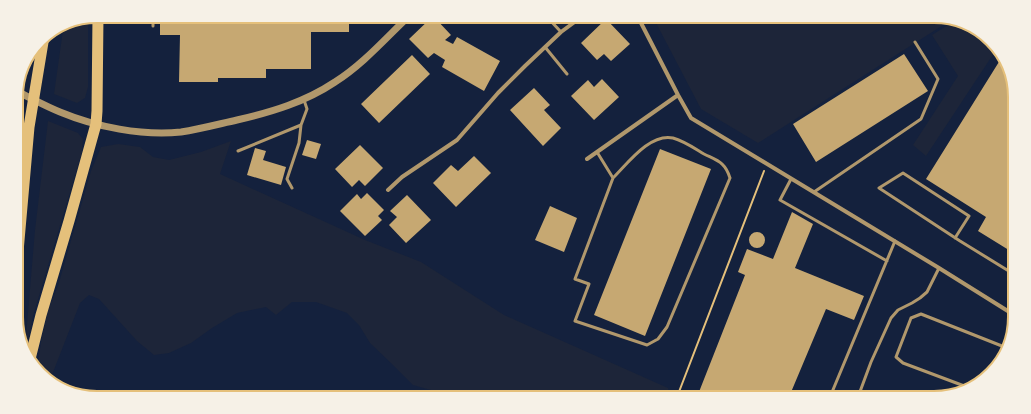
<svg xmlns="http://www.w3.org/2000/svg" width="1031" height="414" font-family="'Alegreya Sans',sans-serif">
  <rect width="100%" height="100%" fill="#14213d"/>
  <path fill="#1d2539" d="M88,18V87L85,98L77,103L54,94L64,23L66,22Z
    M654,19L951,20L758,143L701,109Z
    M956,20H961L998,47L926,156L913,145L958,76L932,35Z
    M48,121L78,133L83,139L82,152L33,316L26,351L25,348L35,230Z
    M231,141L220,174L365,240L421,262L504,315L668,388L670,397L448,395L413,385L392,364L370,343L359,325L347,313L316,302H292L276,315L266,307L237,313L212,328L191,343L169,353L154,355L137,341L99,299L89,295L80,303L50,380L37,371L41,342L48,310L58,286L91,171L101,147L118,144L140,147L153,157L169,160L201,152Z"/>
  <path fill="#c6a872" d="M160,16L349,17V32H311V69H266V78H218V82H179L180,35H160Z
    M431,18H435L451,35L445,40L453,44L457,37L500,61L484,91L442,67L445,60L434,53L428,58L409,39Z
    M606,19L630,44L611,61L604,54L597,60L581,43Z
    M904,54L928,91L816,162L793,124Z
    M412,55L430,74L379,123L361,104Z
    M1002,57L1014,86L1012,252L978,231L986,217L926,179Z
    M602,79L619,97L594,120L571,96L588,80L594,87Z
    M534,88L550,105L544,110L561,128L543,146L510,110Z
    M307,140L321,144L316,159L302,155Z
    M360,145L383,168L365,186L359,180L352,187L335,169Z
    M255,148L266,151L263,160L286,167L281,185L247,175Z
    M660,149L711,169L645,336L594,315Z
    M474,156L491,173L456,207L433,183L451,165L458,171Z
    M367,193L384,210L378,216L382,220L365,236L340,211L357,194L361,199Z
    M407,195L431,220L406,243L389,225L397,217L390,211Z
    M550,206L577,218L564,252L535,240Z
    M792,212L813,224L795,268L864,296L854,320L826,309L789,397H697L745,275L738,272L747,249L773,259Z
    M749 240a8 8 0 1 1 16 0a8 8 0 1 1-16 0Z"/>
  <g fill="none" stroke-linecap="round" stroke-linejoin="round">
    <path stroke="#e5c07b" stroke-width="2" d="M677,397L764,171"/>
    <path stroke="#b1986c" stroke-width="3" d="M548,18L561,32
      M153,26V16
      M545,47L567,74
      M238,151L301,125
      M597,152L613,178L575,279L589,284L575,321L647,345L658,339L667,327L730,178C725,162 718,161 704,154C694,148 684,141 673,138C650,133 628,163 613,178
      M791,179L780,200L887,261
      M292,188L287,179L299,143L301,125L307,109L304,100
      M814,192L921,119L938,79L915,42
      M955,238L969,216L903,173L879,188L960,241L1012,273
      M967,387L903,363L896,357L911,318L921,314L1007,348
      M830,397L895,241
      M858,397L871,362L891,318L898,310L912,303L920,298L927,292L939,268"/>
    <path stroke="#b1986c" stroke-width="4" d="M639,19L678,95L691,118L939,268L1011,313
      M587,159L678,95
      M388,190L402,177L457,140L498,93L525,66L561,32L580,18"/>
    <path stroke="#b1986c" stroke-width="7" d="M16,91C31,98 45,106 60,112C96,127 142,136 181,132C200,129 219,124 237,120C272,112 305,102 335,82C362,65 384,40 407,18"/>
    <path stroke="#e5c07b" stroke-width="11" d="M17,263L29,127L44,36
      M30,359L41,315L69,221L96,124L97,111L98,16"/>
  </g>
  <path d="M0 0H1031V414H0ZM97 23H934A74 74 0 0 1 1008 97V317A74 74 0 0 1 934 391H97A74 74 0 0 1 23 317V97A74 74 0 0 1 97 23Z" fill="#f6f1e7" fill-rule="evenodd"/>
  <path fill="none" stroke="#e5c07b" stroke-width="2" d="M97 23H934A74 74 0 0 1 1008 97V317A74 74 0 0 1 934 391H97A74 74 0 0 1 23 317V97A74 74 0 0 1 97 23Z"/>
</svg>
